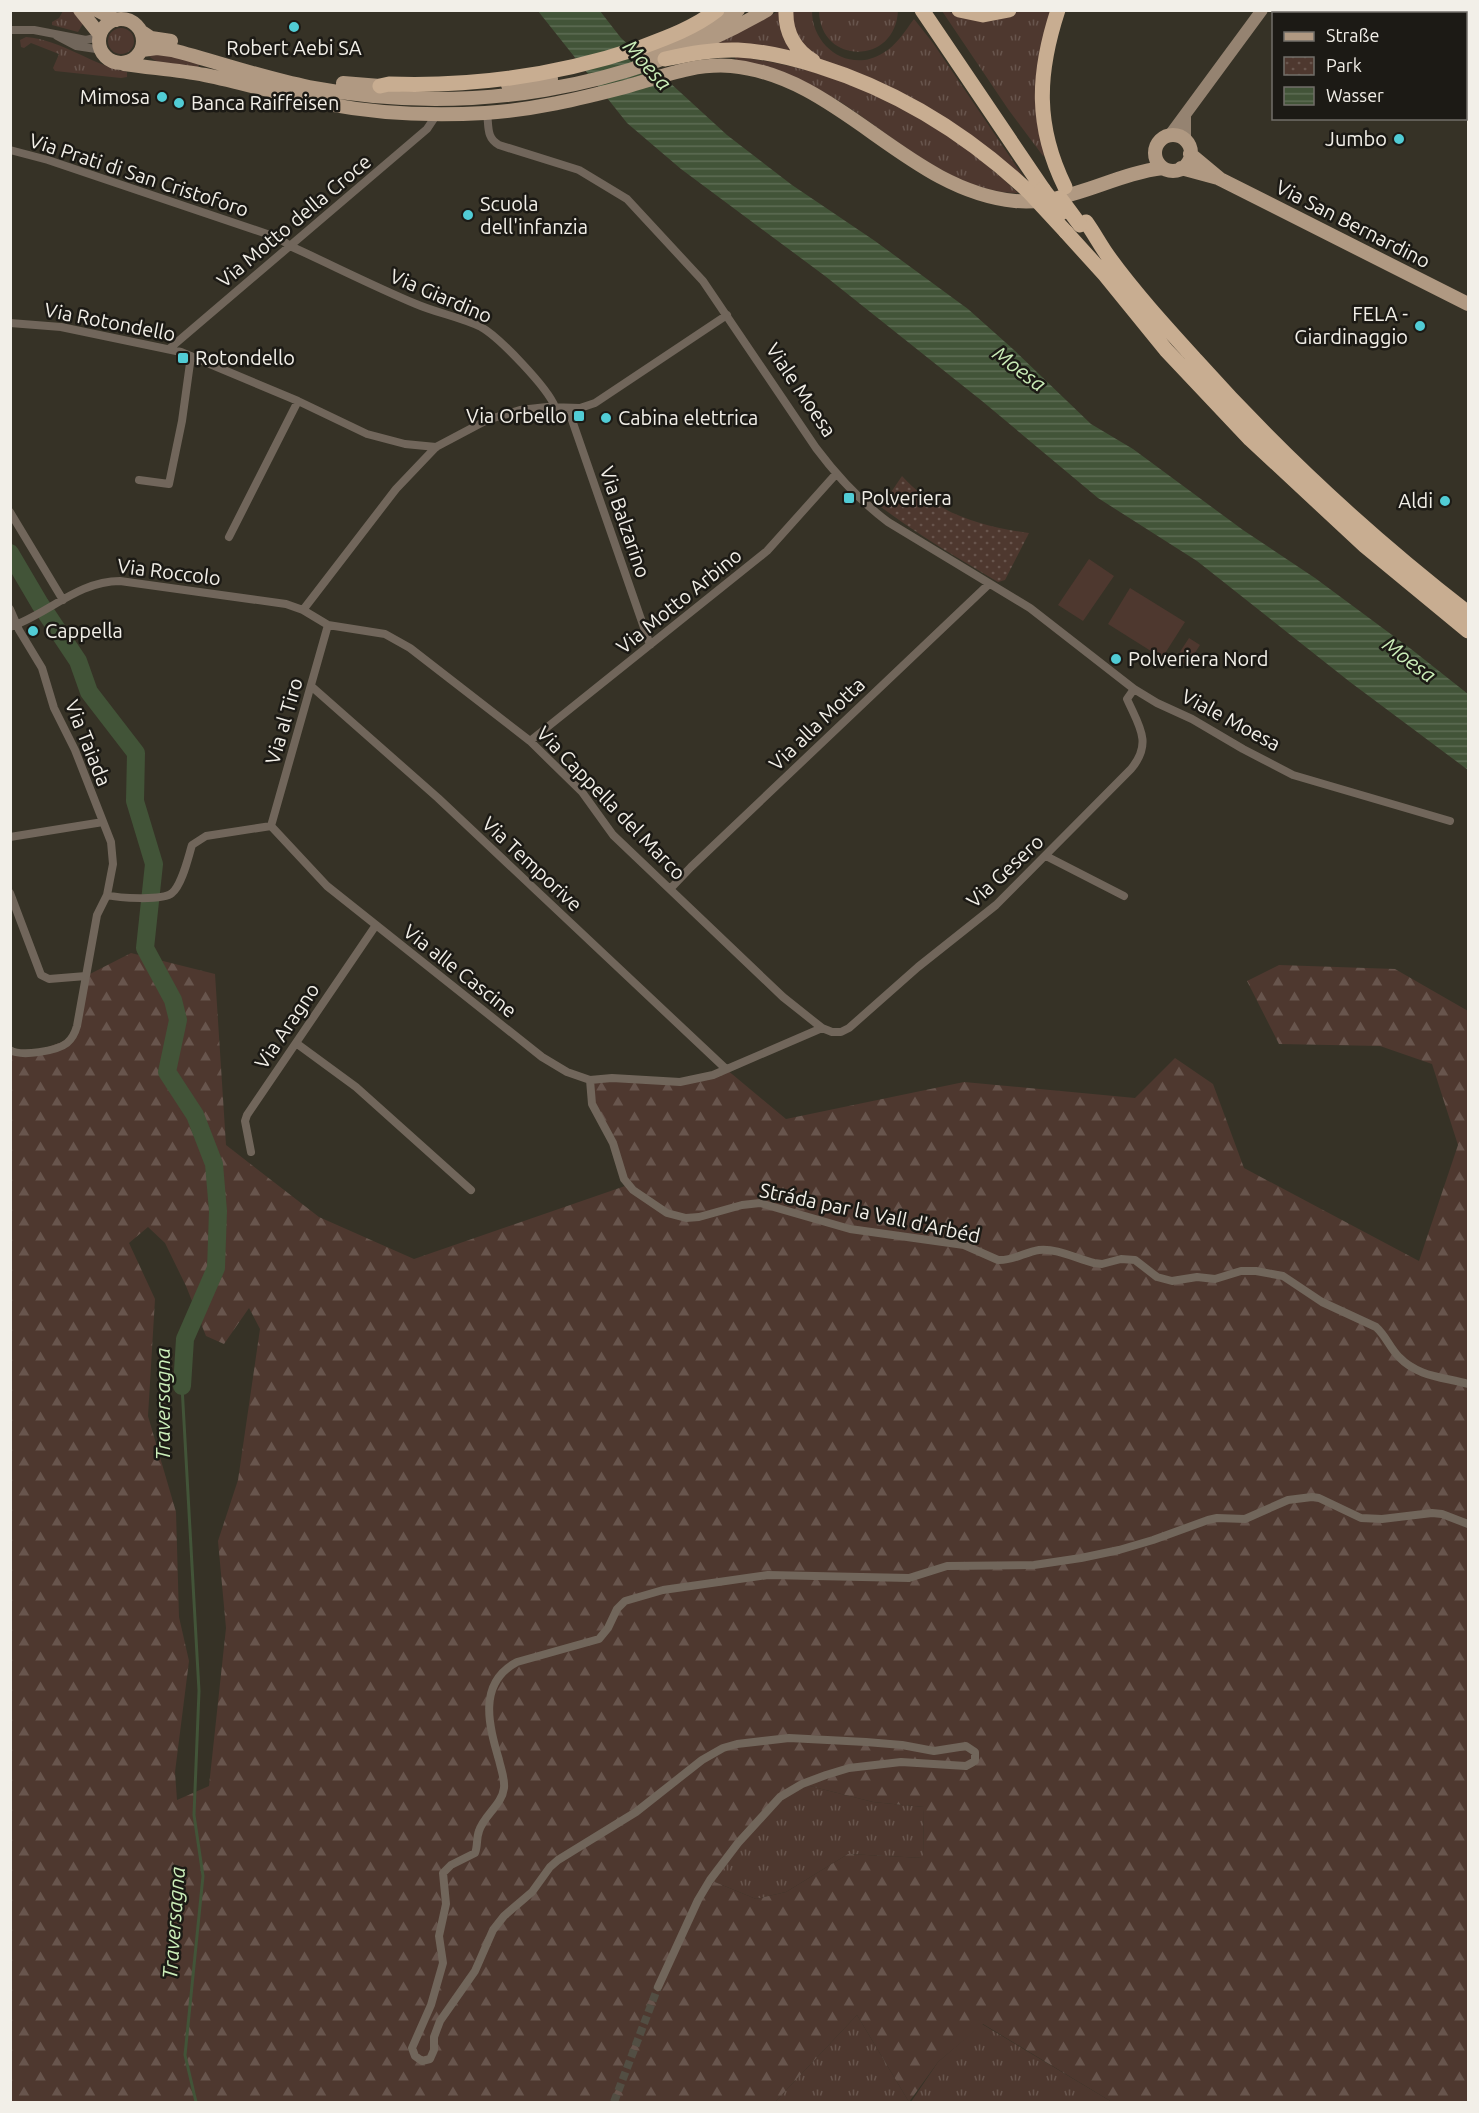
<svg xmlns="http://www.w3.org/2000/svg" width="1479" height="2113" font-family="Ubuntu,sans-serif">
  <defs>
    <pattern id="grass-tufts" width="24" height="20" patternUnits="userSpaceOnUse" patternTransform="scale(1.5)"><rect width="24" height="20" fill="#4e382f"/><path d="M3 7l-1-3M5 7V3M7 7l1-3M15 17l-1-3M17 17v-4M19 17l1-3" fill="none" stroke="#68554d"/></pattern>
    <pattern id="forest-firs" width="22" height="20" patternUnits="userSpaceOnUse" patternTransform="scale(1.5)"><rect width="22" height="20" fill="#4e382f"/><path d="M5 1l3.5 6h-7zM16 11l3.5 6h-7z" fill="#68554d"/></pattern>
    <pattern id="park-dots" width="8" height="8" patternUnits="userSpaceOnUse" patternTransform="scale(1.5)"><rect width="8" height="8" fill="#4e382f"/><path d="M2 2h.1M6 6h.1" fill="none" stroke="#68554d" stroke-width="1.8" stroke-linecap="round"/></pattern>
    <pattern id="water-rules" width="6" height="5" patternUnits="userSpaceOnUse" patternTransform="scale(1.5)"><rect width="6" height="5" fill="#425438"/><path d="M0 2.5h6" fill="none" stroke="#5e6d55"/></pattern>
  </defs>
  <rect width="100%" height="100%" fill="#363226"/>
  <path fill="url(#grass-tufts)" d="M71,10L84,22L78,32L52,25V22L59,18L63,11Z
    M898,10C896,66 820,65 819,11Z
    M779,11L797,54L714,45Z
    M791,11H812C812,47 850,74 883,53C896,46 905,31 914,19L933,43L1027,182L812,54C800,42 791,28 791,11Z
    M942,11H948L954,14H1011L1020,11H1051L1045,154L1043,156L1008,109Z
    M108 41a13 13 0 1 1 26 0a13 13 0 1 1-26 0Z
    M26,37C62,40 92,65 127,72V77L121,78L55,71L53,68L59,54L31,43L24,48L21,47L20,40Z
    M151,52L200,62L198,68C184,66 159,67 149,56Z
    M734,55H744L752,59C816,68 886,94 940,130C968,148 994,170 1018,193C957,193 896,139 848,107C824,91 798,77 770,67L769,68L736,60Z
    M802,1784L873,1802L924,1807L923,1858L848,1854L786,1892L756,1899L710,1880L780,1797Z
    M857,2015L909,2102H775Z
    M982,2024L1112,2102H911L938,2062Z"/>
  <path fill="url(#forest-firs)" fill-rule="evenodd" d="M131,953L215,974L226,1145L319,1217L414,1259L628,1185L598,1116L590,1080L680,1082L726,1069L786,1119L964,1082L1135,1098L1175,1058L1213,1084L1244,1168L1419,1261L1458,1145L1432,1064L1380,1046L1279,1044L1247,981L1279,965L1395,969L1468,1011V2102H1112L983,2024L938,2062L909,2102L857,2015L775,2102H11L10,1050L30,1053L71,1039L86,976ZM148,1227L165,1243L186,1286L206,1336L224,1344L249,1308L260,1329L238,1480L218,1541L226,1628L209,1786L177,1800L175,1772L189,1661L179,1617L176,1512L148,1416L155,1299L129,1243ZM802,1784L873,1802L924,1807L923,1858L848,1854L786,1892L756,1899L710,1880L790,1789Z"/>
  <path fill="url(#park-dots)" d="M902,476C935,513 982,527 1029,533L1005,580L998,582C958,558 918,535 881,507Z"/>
  <path fill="#4e382f" d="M1089,559L1114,576L1083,621L1058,605Z
    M1130,588L1185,622L1162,658L1108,624Z
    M1189,638L1200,645L1187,665L1176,658Z"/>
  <path fill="url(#water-rules)" d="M538,11H600L621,38L727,135L792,185L875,241L968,309L1014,350L1091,424L1133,449L1243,530L1315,578L1411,649L1468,694V770L1350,682L1197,561L1098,498L982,401L825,276L681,169L627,123Z"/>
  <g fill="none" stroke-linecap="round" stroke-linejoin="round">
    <path stroke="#425438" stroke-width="3" d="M182,1386L199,1691L194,1815L203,1876L185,2055L196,2102"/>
    <path stroke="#425438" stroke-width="18" d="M10,553L40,604L78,661L89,692L136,753L135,801L154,864L145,948L173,1000L178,1020L167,1072L195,1115L214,1164L218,1211L216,1268L185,1339L182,1386"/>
    <path stroke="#524e43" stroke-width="8" stroke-dasharray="8 4" stroke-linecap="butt" d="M614,2102L658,1987"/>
    <path stroke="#71665b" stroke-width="8" d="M10,30H34L86,40L99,37
      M57,36L76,46L96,49L102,53
      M487,113C489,126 486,138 499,145L579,170L627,199L703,281L816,448C837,476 860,501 888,522L1030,608L1134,689L1157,703L1192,719L1243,749L1293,775L1450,821
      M10,150L48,160L279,238L290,246C332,265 373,286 416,304C437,313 460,317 481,327C499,337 548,388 555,407
      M10,323L61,327L181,352L298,401L367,434L405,444L436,447
      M169,349L427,129L437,114
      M570,409L572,420L650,645
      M139,480L169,484L182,421L191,356
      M10,512L63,600
      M229,537L298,401
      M10,609L19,630L42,668L54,708L75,750L111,842L113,864L107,895C118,898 163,901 172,893C182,885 188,858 192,845L206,836L271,826
      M303,610L396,489L436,447L487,420L520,410L547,407L580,408L595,403L727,315
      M10,627C48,614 78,581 120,581L286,604L303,610L328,625L385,634L410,648L530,741L582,792L613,835L783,997L822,1028L832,1032H841L849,1028L918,967L996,905L1131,769C1153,743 1139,726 1127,699L1134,689
      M311,686L438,798L726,1069
      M530,741L767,551L836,474
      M271,826L327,886L542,1057L567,1072L590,1080L612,1078L680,1082L713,1075L822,1028
      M271,826L328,625
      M10,837L103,822
      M1046,856L1124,896
      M670,889L691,867L989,584
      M10,893L41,975L49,979L86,976
      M296,1043L356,1087L471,1190
      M10,1050C21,1057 57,1051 67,1043C73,1038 75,1033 77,1026L97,915L107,895
      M590,1080L592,1104L613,1143L624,1179L633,1190L667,1213L686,1218L699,1217L742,1205L760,1203L850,1229L964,1245L998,1260C1013,1261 1025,1252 1039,1250C1057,1248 1077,1259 1094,1263L1102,1264L1121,1259L1135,1260L1157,1277L1172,1281L1197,1277L1215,1279L1241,1271H1256L1283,1276L1322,1302L1376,1327C1386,1336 1390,1348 1399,1357C1418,1377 1444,1377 1468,1384
      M251,1152L245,1121L247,1115L376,925
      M658,1987L698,1900L710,1880L738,1843L780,1797L802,1784L826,1775L849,1768L901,1762L966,1766L975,1761V1752L966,1746L934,1751L902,1745L866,1742L789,1738L737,1744L723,1748L702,1760L636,1812L558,1860L550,1867L532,1892L504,1916L493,1930L475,1971L440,2021L434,2037V2050L430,2059L422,2061L415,2056L412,2048L431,2005L443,1963L439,1936L446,1904L443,1873L451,1865L475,1853C478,1846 476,1839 479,1831C484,1815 502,1805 504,1788C505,1779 501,1769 499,1760C489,1726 477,1683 517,1662L599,1639L608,1628L617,1609L625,1601L663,1590L768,1575L909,1578L947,1566L1034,1565L1081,1558L1119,1550L1153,1540L1208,1520L1217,1518L1245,1519L1288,1500L1312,1497L1319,1498L1361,1518L1382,1519L1432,1513L1442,1514L1468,1524"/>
    <path stroke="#958371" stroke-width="12" d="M1170,135L1262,10
      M1185,140V115"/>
    <path stroke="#b09982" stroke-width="14" d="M80,10L100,35
      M97,10L116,20
      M99 41a22 22 0 1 1 44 0a22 22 0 1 1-44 0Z
      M142,32L151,38L171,41
      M142,50L157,48L172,50C218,62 263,78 309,87C467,117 628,90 767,10
      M647,52L692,35L738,10
      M124,64C151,68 178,70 205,75C246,83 286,96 327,104C379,114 433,116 485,113C533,110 579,99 625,87C661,77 693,63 731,66C840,76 906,190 1015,201C1068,206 1112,174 1163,168
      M343,83L380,86L390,89
      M508,85L551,79
      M1155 153a18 18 0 1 1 36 0a18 18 0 1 1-36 0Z
      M1190,154L1220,179L1468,304
      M1181,168L1218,178"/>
    <path stroke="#c8ad91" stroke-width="15" d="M786,10C785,32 795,50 813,61
      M922,10L1043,189
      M959,10L983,15L1009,10
      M1058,10C1037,74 1035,126 1065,187
      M665,59C689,54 713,49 738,50C765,51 792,58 818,66C898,91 967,134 1028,191
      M380,86L389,84C475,87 558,75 639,48C666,38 694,28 717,10
      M1086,222C1094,233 1100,245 1108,256C1134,292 1166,327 1196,360C1279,453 1370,537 1468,613
      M1066,232L1105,275L1166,350L1250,439L1365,546L1468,631"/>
    <path stroke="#c8ad91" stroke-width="15" d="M1043,189L1061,213
      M1028,191L1066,232
      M1060,198L1080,225"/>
  </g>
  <g fill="#51ccd5" stroke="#1c1a15" stroke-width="2">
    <circle cx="294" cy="27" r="6"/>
    <circle cx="162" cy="97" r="6"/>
    <circle cx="179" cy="103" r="6"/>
    <circle cx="1399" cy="139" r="6"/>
    <circle cx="468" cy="215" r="6"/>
    <circle cx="1420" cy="326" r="6"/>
    <rect x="177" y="352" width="12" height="12" rx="3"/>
    <rect x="573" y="410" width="12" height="12" rx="3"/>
    <circle cx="606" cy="418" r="6"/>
    <rect x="843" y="492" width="12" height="12" rx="3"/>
    <circle cx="1445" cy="501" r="6"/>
    <circle cx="33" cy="631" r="6"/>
    <circle cx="1116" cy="659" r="6"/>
  </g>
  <g text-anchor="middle" stroke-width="5" stroke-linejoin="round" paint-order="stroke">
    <g font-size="20" fill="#f2efe8" stroke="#1c1a15" text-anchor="start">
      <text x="294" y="55" text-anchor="middle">Robert Aebi SA</text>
      <text x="150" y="104" text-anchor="end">Mimosa</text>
      <text x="191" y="110">Banca Raiffeisen</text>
      <text x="1387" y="146" text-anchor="end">Jumbo</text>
      <text x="480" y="211">Scuola<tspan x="480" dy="23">dell'infanzia</tspan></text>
      <text x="1408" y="321" text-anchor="end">FELA -<tspan x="1408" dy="23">Giardinaggio</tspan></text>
      <text x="195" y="365">Rotondello</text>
      <text x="567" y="423" text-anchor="end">Via Orbello</text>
      <text x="618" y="425">Cabina elettrica</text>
      <text x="861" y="505">Polveriera</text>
      <text x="1433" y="508" text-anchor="end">Aldi</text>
      <text x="45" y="638">Cappella</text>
      <text x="1128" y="666">Polveriera Nord</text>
    </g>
    <g font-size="20" fill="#f2efe8" stroke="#1c1a15">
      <text transform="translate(139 175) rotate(18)" y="7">Via Prati di San Cristoforo</text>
      <text transform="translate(294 221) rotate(-40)" y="7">Via Motto della Croce</text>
      <text transform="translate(1353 224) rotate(27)" y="7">Via San Bernardino</text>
      <text transform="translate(441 296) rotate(23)" y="7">Via Giardino</text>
      <text transform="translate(110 322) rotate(11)" y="7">Via Rotondello</text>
      <text transform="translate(801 390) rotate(56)" y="7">Viale Moesa</text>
      <text transform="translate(625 522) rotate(71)" y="7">Via Balzarino</text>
      <text transform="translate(169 572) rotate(7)" y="7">Via Roccolo</text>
      <text transform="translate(679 601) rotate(-39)" y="7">Via Motto Arbino</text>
      <text transform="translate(1231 720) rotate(28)" y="7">Viale Moesa</text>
      <text transform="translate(284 721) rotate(-74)" y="7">Via al Tiro</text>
      <text transform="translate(817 724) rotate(-44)" y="7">Via alla Motta</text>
      <text transform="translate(88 743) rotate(68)" y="7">Via Taiada</text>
      <text transform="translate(611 803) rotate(46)" y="7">Via Cappella del Marco</text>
      <text transform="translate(532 864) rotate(43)" y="7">Via Temporive</text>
      <text transform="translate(1005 871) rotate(-43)" y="7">Via Gesero</text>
      <text transform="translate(460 971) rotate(38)" y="7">Via alle Cascine</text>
      <text transform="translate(287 1026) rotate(-56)" y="7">Via Aragno</text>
      <text transform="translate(870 1213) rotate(12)" y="7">Stráda par la Vall d'Arbéd</text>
    </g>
    <g font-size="21" font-style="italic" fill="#caedb8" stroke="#1c1a15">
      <text transform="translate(647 65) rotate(48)" y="7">Moesa</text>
      <text transform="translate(1019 369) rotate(37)" y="7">Moesa</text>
      <text transform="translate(1409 660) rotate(37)" y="7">Moesa</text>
      <text transform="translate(163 1404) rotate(-90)" y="7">Traversagna</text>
      <text transform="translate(174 1923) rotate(-86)" y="7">Traversagna</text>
    </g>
  </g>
  <rect width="1479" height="2113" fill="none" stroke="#f2efe8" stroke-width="24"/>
  <rect x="1272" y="12" width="195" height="108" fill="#1c1a15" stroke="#726f69" stroke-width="1.5"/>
  <rect x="1284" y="32" width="30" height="9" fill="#b09982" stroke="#726f69" stroke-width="1.5"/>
  <text x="1326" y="42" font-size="18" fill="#f2efe8">Straße</text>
  <rect x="1284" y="57" width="30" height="18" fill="url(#park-dots)" stroke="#726f69" stroke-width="1.5"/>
  <text x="1326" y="72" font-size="18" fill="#f2efe8">Park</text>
  <rect x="1284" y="87" width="30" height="18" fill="url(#water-rules)" stroke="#726f69" stroke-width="1.5"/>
  <text x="1326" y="102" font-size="18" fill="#f2efe8">Wasser</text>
</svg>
